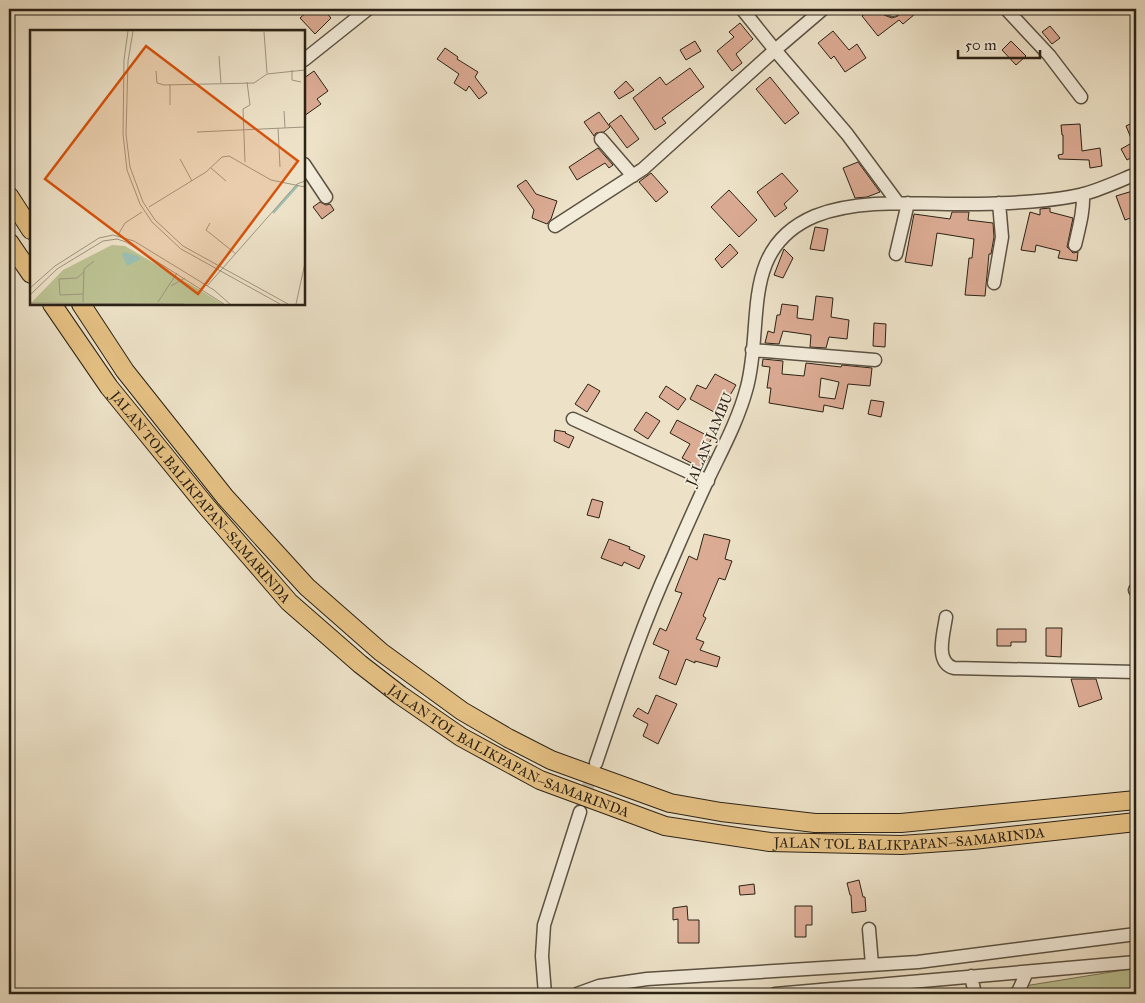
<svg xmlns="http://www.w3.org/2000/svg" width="1145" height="1003" font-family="'IM FELL Great Primer',serif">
  <rect width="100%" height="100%" fill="#ede2c8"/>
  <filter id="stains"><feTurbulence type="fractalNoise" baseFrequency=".004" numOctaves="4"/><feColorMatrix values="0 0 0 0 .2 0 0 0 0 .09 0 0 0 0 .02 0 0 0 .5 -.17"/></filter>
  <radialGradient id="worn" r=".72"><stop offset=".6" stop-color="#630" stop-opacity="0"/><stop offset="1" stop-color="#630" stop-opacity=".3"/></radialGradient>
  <path fill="#bcc293" stroke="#747254" d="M1136,968V994H975Z"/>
  <path fill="#dcab94" stroke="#2b2216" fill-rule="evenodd" d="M310,9H323L331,18L315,34L300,18Z
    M871,9H881L884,15L892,18L898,16L901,9H921L903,24L899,20L878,36L862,16Z
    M740,23L753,39L736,54L742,63L732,71L717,51L734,37L729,32Z
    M1050,26L1060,38L1052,44L1042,32Z
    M833,31L849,50L857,44L866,58L845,72L834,56L831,59L818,43Z
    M695,41L701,51L686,60L680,50Z
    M1011,41L1026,56L1016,65L1002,50Z
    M445,48L458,57L457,59L478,72L475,77L487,93L479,99L469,86L466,91L454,83L459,74L437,59Z
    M690,68L704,87L662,118L666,123L655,130L633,98L660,77L666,85Z
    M314,71L328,91L317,99L321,104L304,116V78Z
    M770,77L799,113L785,124L756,89Z
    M626,81L634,90L619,99L614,92Z
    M599,112L610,127L604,132L596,133L594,136L584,122Z
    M621,115L639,139L627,148L609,124Z
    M1136,121V150L1126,126Z
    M1080,124L1082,151L1100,148L1102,166L1090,168L1089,160L1059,159L1058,155L1063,154V135H1062L1061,125Z
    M1130,144L1136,155L1127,160L1121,149Z
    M598,148L613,165L609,168L605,163L577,180L569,167Z
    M858,162L880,192L867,197L855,198L843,168Z
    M651,173L668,192L656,202L639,182Z
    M782,173L798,191L784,204L787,208L775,217L757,192Z
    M526,180L536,194L557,201L551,219L547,224L532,218L534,210L517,186Z
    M729,190L757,220L739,237L711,207Z
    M1136,190V216L1125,220L1116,196Z
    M320,202L326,205L330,204L334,210L322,219L313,207Z
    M1050,208V212L1073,218L1067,247L1073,253L1078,252L1077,261L1058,258L1060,251L1036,245L1035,252L1021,250L1030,212L1040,215V209Z
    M952,212H969L968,220L993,223L994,237L991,254H989L985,296L965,295L969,258H972L974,239L937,233L932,266L905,262L914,214L950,219Z
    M815,227L828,229L824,251L810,249Z
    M730,244L738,253L722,268L715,259Z
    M784,249L793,258L783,278L774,275Z
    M816,296L833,298L831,317L849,320L847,339L829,337L826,348L810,347L811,335L783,331L779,344L765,343L768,331L774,333L777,315H780L782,304L798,306L797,318L813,320Z
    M874,323L886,324L885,347L873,346Z
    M763,359L783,361L782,374L804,376L806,363L841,367L842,365L872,368L870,386L848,384L843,409L824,405L823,412L769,403L771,388H767L770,367L762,366ZM821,378L839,382L835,399L819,397Z
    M715,374L736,385L729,397L723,394L714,412L690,399L697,385L706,389Z
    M588,384L600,391L587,412L575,404Z
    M666,386L686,399L678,410L659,397Z
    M871,400L884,402L881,417L868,414Z
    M646,412L660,421L648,439L634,430Z
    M677,420L712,438L704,452L710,456L702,469L682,458L690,444L670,433Z
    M555,430L566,432L565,433L574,437L569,448L554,441Z
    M592,499L603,502L599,518L587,515Z
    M704,534L730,540L725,559L732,561L725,580L719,578L703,616L706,618L696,639L704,642L700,650L720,657L717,667L695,661V663L686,659L676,685L659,678L669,651L653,644L660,628L666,631L682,593L675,591L678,583L689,556L697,560Z
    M609,539L630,547L629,549L645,556L639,569L624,562L622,566L601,558Z
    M1046,628H1062L1061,657L1046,656Z
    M997,629H1026V642H1011V646H997Z
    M1071,679H1096L1102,699L1079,707Z
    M656,695L677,704L658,744L643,736L648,724L633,716L638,708L648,714Z
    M859,880L863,897H865L866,911L852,913L851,895H850L847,883Z
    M754,884L755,894L740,895L739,886Z
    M687,906L688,920H699V943H678V919L673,920V908Z
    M795,906H812V925H806V937H795Z"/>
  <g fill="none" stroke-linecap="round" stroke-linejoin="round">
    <path stroke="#c6bca4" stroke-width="12" stroke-dasharray="12 6" stroke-linecap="butt" d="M580,812L594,767"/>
    <g stroke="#5c5242" stroke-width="15">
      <path id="minor" d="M742,9L775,50L847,134L898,203
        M889,9L893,10
        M1006,9L1049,55L1081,97
        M304,60L368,9
        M601,139L633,176
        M304,164L326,197
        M555,226L643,169L775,50L823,9
        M1075,245C1079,228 1084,211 1083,194
        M896,254L908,203
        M994,283L1002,237L999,203
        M752,350L875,360
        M573,419L708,481
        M1135,590H1136
        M946,617C944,632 934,663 954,668L1136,672
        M596,763C619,695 641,627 671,562C683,534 696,505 709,477C723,448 739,418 747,387C764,323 739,248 815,216C863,197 927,205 977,204C1012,203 1050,202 1084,194C1102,189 1119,181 1136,174
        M869,929L872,965
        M971,976L975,994
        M545,994L542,956L544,925L580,812
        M577,994L599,986L647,979L918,962L1136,934
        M775,994L1136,962
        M1017,994L1027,972"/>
    </g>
    <g stroke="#2b2216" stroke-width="20">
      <g id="highway">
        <path d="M9,196L31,230"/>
        <path d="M9,242L31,274"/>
        <path id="s1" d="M52,304L109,387L206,506L289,602L360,664L400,695L461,737L540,780L665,826L770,842L901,845L973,840L1136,822"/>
        <path d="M81,304L125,371L225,497L307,587L381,652L462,711L508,738L551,760L670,803L721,812L815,823H901L1136,800"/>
      </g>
    </g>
    <use href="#minor" stroke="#f3ecdb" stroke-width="12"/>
    <use href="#highway" stroke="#e6c184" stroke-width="18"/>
  </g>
  <g text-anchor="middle" stroke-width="4" stroke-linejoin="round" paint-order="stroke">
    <g font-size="14" fill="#2b2216" stroke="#f3ecdb">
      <text transform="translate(709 439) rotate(-67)" y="5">JALAN JAMBU</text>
      <text dy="5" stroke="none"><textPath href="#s1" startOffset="244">JALAN TOL BALIKPAPAN–SAMARINDA</textPath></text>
      <text dy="5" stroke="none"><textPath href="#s1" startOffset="649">JALAN TOL BALIKPAPAN–SAMARINDA</textPath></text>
      <text dy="5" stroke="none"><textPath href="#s1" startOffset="1069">JALAN TOL BALIKPAPAN–SAMARINDA</textPath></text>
    </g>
  </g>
  <g transform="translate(30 30)">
    <rect width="275" height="275" fill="#ede2c8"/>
    <path d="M82,215L95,216L193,274H0L33,240Z" fill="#bcc293"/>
    <path d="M94,222L108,226L111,229L97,236L92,225Z" fill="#9abeb2"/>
    <path fill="none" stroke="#9abeb2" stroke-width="2.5" d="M243,183L268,155"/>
    <path fill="none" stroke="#9f9581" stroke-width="1" d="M98,1L94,30L93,104L97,140L110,174L122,192L151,219L250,274M103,1L98,31L96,104L100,137L113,172L125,190L153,216L258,274M220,1H275M234,2L237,43M189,26L191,53M262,40V50L271,52M126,41L127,53L134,55L224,53L237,44L275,40M140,75V54M254,81L255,98M248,98L250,137M167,102L275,97M150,129L162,151M215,132L213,79L220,75L217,52M181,138L196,151M119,177L176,142L192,127L199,126L241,150L275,157M180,193L176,200L206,224M88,205L95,193L112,182M141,256L155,248M177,256L267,154L275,151M0,258L25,236L69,208L83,205L104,211L184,260L200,274M53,264L30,265L29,249L47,248L54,242M0,265L27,239L73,211L87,209L96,212L194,274M53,272L54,239L64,231M128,272L147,243M0,273L154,274M266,274L275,233"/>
    <path fill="#d5540d" fill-opacity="0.15" stroke="#d5540d" stroke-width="2.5" d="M116,16L268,131L168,264L15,149Z"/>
    <rect width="275" height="275" fill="none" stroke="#2b2216" stroke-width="2.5"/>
  </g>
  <rect width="1145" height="1003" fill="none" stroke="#ede2c8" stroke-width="30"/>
  <rect x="10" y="10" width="1125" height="983" fill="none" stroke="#2b2216" stroke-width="2.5"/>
  <rect x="15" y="15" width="1115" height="973" fill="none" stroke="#2b2216"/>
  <path d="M958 50v8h82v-8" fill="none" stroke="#2b2216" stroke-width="2.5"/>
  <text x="965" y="50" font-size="15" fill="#2b2216" stroke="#f3ecdb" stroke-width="4" paint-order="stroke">50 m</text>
  <rect width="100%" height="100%" filter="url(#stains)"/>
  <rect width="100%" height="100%" fill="url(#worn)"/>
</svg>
